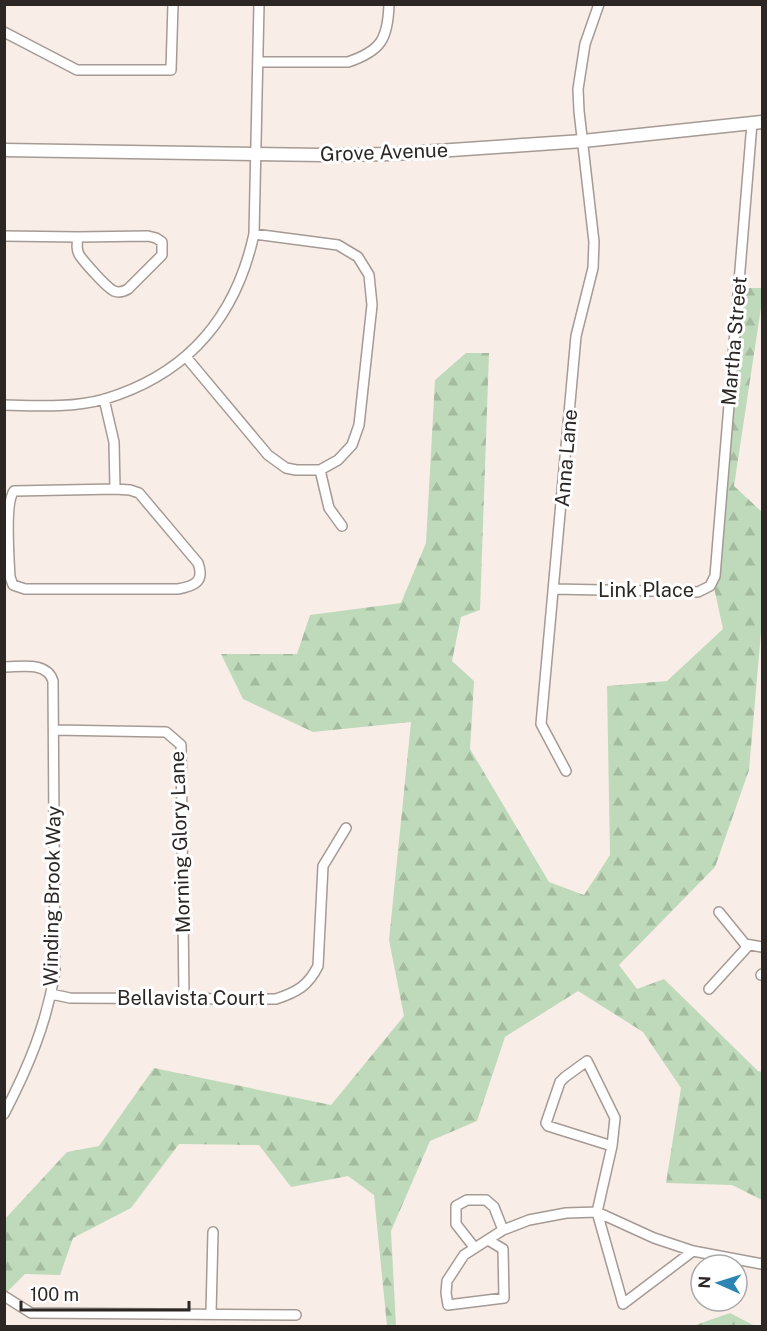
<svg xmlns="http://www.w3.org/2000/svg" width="767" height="1331" font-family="'Public Sans',sans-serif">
  <defs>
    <pattern id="forest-firs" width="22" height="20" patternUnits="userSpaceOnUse" patternTransform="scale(1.5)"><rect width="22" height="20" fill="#bfdaba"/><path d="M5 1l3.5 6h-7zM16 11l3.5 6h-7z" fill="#a4bba0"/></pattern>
  </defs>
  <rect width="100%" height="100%" fill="#f9ede7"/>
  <path fill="url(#forest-firs)" d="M739,288H762V301L734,486L762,512V621L749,770L715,867L619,965L637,989L664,979L758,1071L762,1072V1200L732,1185L666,1183L681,1088L643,1032L578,991L505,1037L477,1121L430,1141L391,1231L396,1326H387L374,1195L348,1176L291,1187L259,1145L179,1144L131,1208L73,1238L60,1275L25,1274L5,1294L4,1220L67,1152L99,1146L154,1068L331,1105L404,1016L389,940L411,722L313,732L243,699L221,654H297L310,615L401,603L426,543L435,380L466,353H489L480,610L461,617L452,661L474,681L470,749L549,882L584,895L610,855L607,686L667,681L723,629L710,569Z
    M730,1313L755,1326H693Z"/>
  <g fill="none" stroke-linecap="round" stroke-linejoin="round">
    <g stroke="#a59a94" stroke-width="12">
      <path id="minor" d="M4,32L77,70H171L173,4
        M259,62H348C381,51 388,39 389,4
        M4,236L78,237
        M148,236L156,238L162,242V255L128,289C123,292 119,293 114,291C107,288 85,263 80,256C76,250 77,244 78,237Z
        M186,357L268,455L286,468L296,470H320L338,460L352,445L359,425L372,305L369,275L358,257L338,245L254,234
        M104,399L114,442L115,489
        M4,405C38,406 73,408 105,399C188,374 236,317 254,234L259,4
        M320,470L329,508L342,526
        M115,489L130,490L139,493L198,563C205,582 194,586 178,589H25L13,585L10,577C9,561 5,501 14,491Z
        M554,589L698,592L710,586L715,576L752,123
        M4,667C21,667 47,661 53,681L55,971C47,1023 28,1068 4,1114
        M54,730L166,732L181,745L184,998
        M566,771L541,724L576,336L593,268L594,242L579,111L578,89L585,44L599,4
        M719,912L745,944L762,947
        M761,975L762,974
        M709,989L749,945
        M51,994L70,998L276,999C297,992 308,986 318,966L323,866L346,828
        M587,1061L615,1118L612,1146L548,1126L546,1123L560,1082L565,1077Z
        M612,1146L597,1212L623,1304L693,1251
        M488,1240L503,1249L504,1298L448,1305L446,1293L447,1281L464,1255L503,1230L529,1220L566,1213L597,1212L654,1238L693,1251L762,1264
        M474,1247L456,1224V1206L467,1200H486L494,1207L503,1230
        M4,1296L31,1313L296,1315
        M211,1313L213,1232"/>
    </g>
    <g stroke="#a59a94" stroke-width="15">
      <path id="tertiary" d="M4,150L323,155L393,154L583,141L762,122"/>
    </g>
    <use href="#minor" stroke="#fff" stroke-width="9"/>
    <use href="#tertiary" stroke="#fff" stroke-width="12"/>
  </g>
  <g text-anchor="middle" stroke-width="6" stroke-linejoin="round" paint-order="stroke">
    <g font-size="20" fill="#2c2725" stroke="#fff">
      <text transform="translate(384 152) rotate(-2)" y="7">Grove Avenue</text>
      <text transform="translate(734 341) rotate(-85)" y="7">Martha Street</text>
      <text transform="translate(566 458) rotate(-85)" y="7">Anna Lane</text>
      <text x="646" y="597">Link Place</text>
      <text transform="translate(180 842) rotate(-92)" y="7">Morning Glory Lane</text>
      <text transform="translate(52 896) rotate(-89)" y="7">Winding Brook Way</text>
      <text x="191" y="1005">Bellavista Court</text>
    </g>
  </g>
  <rect width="767" height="1331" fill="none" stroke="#2c2725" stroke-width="12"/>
  <g transform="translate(719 1283) rotate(273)"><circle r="28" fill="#ffffff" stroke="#aba9a8" stroke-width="1.5"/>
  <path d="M0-4.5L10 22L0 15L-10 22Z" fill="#2b86b3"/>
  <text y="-9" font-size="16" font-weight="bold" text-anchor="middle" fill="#2c2725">N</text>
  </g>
  <path d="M21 1301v9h168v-9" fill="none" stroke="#2c2725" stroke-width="3"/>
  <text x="30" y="1301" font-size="18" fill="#2c2725" stroke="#ffffff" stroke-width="4.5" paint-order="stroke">100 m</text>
</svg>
